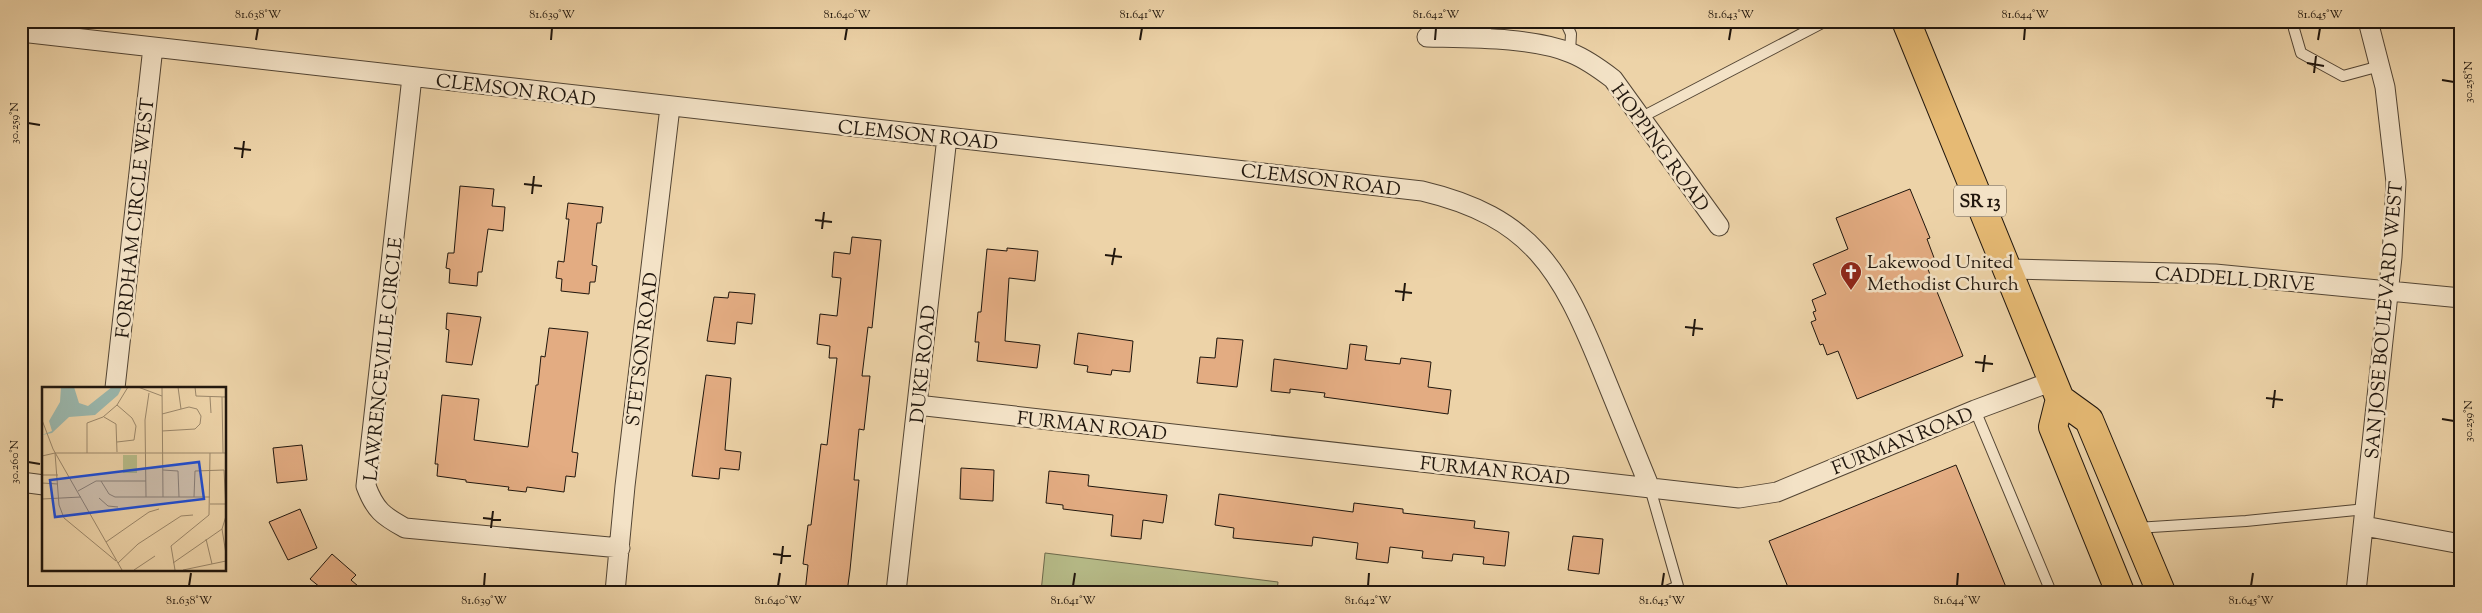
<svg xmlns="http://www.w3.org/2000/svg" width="2482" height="613" font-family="'Sorts Mill Goudy',serif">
  <rect width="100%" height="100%" fill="#edd3a8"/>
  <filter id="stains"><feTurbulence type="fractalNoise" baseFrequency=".004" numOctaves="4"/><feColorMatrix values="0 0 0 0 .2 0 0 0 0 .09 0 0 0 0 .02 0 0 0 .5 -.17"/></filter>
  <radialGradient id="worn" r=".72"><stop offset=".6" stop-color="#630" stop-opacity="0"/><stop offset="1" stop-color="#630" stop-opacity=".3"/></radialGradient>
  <path fill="#b7bc89" stroke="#6c694b" d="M1045,553L1278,582L1277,592H1041Z"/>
  <path fill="#e3ac82" stroke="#20160d" d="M460,186L494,189L492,206L505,207L503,231L488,229L482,272H478L477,286L449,283L450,269L446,268L448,253H454Z
    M1910,189L1930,238L1927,239L1936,263L1927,267L1963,356L1857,399L1838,351L1827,355L1823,344L1820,345L1811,322L1816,320L1813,312L1816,311L1812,300L1826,294L1813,264L1848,249L1836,218Z
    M568,203L603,207L601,223H597L592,265L597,266L595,282H590L589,294L561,291L562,279L556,278L558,261L564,262L569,219H566Z
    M852,237L881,240L872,328L868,327L862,376H870L864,430L859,429L854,480H859L850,570L847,592H805L808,565L803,564L808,525H811L821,444L827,445L837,358H829L830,346L817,344L820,314L837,316L841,278L832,277L834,252L850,254Z
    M1007,248L1038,251L1035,281L1009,278L1005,341L1040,345L1037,368L977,361L979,342H975L978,312H981L987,249L1007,251Z
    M729,292L755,294L752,324L737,322L735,344L707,341L714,297L728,298Z
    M447,313L481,317L472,365L446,362L449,330L446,329Z
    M549,328L588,332L572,452L578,453L575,477L566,476L564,492L527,487L526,492L508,490L509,487L466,482V480L437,476L438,464H435L442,395L479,399L474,440L528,447L536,385H538L541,356L545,357Z
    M1078,333L1133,341L1130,372L1112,370L1111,375L1087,372L1088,366L1074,364Z
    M1217,338L1243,340L1237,387L1197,383L1200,357L1215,358Z
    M1350,344L1367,346L1365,360L1400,364L1401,358L1431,362L1428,387L1451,390L1448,414L1324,397L1325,393L1290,389V393L1271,391L1274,359L1347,369Z
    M706,375L731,378L725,450L741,452L739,470L720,468L719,479L692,476Z
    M302,445L307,480L277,483L273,448Z
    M1956,465L2008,592H1790L1769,541Z
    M961,468L994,470L993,501L960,499Z
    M1049,471L1089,475L1088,486L1167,495L1163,523L1143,520L1141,539L1111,536L1113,515L1063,509V505L1046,503Z
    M1219,494L1353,512L1354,503L1403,509V513L1475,521L1474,528L1509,532L1505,566L1483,564L1484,557L1453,554L1452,561L1422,558L1423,551L1390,547L1388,563L1356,559L1358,543L1313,537L1312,546L1233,538L1234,528L1215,525Z
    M300,509L317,548L288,560L269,522Z
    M1573,536L1603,539L1599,574L1568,570Z
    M332,554L356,575L351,580L365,592H326L310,579Z"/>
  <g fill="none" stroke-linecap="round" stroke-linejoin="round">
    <g stroke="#534534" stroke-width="12">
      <path id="lane" d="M1481,21L1490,39
        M1565,21L1571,34L1570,52
        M2294,29L2301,53L2343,76L2380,66
        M1642,117L1826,21
        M1975,410L2051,592
        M1650,488L1678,586L1664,592
        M2136,528L2246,521L2366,509"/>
    </g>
    <g stroke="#534534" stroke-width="21">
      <path id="street" d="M21,32L1422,191C1532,217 1561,270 1601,368C1617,408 1634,448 1650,488
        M1427,37C1468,38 1533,37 1571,53C1586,59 1600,69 1613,79L1719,226
        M412,77L366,486C375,510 383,516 405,528L620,548
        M2009,269L2215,274L2461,298
        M115,388L153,47
        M917,405L1739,498L1777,492L1975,410L2053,381
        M21,482L44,485
        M2364,526L2461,544
        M615,592L625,486L670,107
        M896,592L947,137
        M2356,592L2392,257L2396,182L2385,87L2368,21"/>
    </g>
    <g stroke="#20160d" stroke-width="30">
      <path id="primary" d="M1906,21L2060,399L2089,420L2161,592
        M2060,399L2053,427L2120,592"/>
    </g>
    <use href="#lane" stroke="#f3e2c6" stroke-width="10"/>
    <use href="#street" stroke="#f3e2c6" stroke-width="19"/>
    <use href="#primary" stroke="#e6ba74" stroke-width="28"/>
  </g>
  <path fill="none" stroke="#20160d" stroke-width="2" d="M256,40L258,28M551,40L552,28M845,40L847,28M1140,40L1142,28M1435,40L1436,28M1729,40L1731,28M2024,40L2025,28M2318,40L2320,28M2307,63L2324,66M2314,73L2316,56M2442,80L2454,82M28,123L40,125M234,148L251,150M242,158L244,141M524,184L542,186M532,194L534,176M815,220L832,222M822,229L824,212M1105,255L1122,257M1112,265L1115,248M1395,291L1412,293M1403,301L1405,283M1685,327L1703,329M1693,336L1695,319M1975,362L1993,364M1983,372L1985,355M2266,398L2283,400M2273,408L2275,390M2442,419L2454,421M28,462L40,464M483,518L501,520M491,528L493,511M773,554L791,556M781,564L783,546M189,586L191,573M484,586L485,573M778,586L780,573M1073,586L1075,573M1368,586L1369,573M1662,586L1664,573M1957,586L1958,573M2251,586L2253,573"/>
  <defs>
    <g id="church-pin" transform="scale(1.125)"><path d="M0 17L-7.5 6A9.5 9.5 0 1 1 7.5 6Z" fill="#8f2418" stroke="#f3e2c6"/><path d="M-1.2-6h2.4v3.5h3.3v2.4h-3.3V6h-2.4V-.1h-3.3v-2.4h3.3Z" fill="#fff"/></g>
  </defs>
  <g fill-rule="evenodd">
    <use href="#church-pin" x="1851" y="272"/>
  </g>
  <g text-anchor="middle" stroke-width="5" stroke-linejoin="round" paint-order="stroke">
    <rect fill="#f3e2c6" stroke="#5f5344" stroke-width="1" x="1954" y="185.5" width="52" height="31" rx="4"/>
    <g font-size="18" font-weight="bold" fill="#20160d">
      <text x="1980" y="207">SR 13</text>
    </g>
    <g font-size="19" fill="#20160d" stroke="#f3e2c6">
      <text transform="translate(516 89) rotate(7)" y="7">CLEMSON ROAD</text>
      <text transform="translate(918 134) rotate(6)" y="7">CLEMSON ROAD</text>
      <text transform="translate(1661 147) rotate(54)" y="7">HOPPING ROAD</text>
      <text transform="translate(1321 179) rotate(7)" y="7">CLEMSON ROAD</text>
      <text transform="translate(134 218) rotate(-84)" y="7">FORDHAM CIRCLE WEST</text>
      <text transform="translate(2235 278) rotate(4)" y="7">CADDELL DRIVE</text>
      <text transform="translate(2383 320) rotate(-85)" y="7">SAN JOSE BOULEVARD WEST</text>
      <text transform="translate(641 349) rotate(-83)" y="7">STETSON ROAD</text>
      <text transform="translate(382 359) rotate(-84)" y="7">LAWRENCEVILLE CIRCLE</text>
      <text transform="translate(922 364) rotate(-84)" y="7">DUKE ROAD</text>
      <text transform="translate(1092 425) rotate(6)" y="7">FURMAN ROAD</text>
      <text transform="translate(1902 440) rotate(-22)" y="7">FURMAN ROAD</text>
      <text transform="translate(1495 470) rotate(6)" y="7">FURMAN ROAD</text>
    </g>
    <g font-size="19" fill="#20160d" stroke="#f3e2c6" text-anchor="start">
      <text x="1867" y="268">Lakewood United<tspan x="1867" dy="22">Methodist Church</tspan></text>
    </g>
  </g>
  <g transform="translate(42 387)">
    <rect width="184" height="184" fill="#edd3a8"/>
    <path d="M81,68H95V86H81Z" fill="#b7bc89"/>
    <path d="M19,0H32L37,16L46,19L70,0H80L76,8L53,28L27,30L10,46L0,48L10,44L7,34L18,15Z" fill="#9ab7ad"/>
    <path fill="none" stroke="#9b876a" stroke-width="1" d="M96,0L120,9M120,0L121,110M136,0L139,22M153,0L154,9L184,10M168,10L169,26M180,10L181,66M75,18L90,31L94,39L92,53L75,55M120,27L147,20L155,22L159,29L158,37L153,42L120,44M62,30L74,37L75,65M0,33L11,62L80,183M13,66H184M45,66V36L61,30L75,18L86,0M0,69L13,66L17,118L22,131L74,174M121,83L136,84L137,110M0,88H16M59,94L67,107L73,110H168M0,96L16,97M36,104L54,94H104M104,110L103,33L107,6M152,110L153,84L182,83L184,123M57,111L66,119L76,120M0,112L39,110M168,117H184M180,142L184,167M164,152L170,177M64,155L107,125L117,122M76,176L96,157L139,129L151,128M131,176L180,142L184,129M92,183L113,169M133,183L129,159L167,128L168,66M141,183L184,174"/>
    <path fill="#1d4ed8" fill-opacity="0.15" stroke="#1d4ed8" stroke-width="2.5" d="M157,75L162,112L13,130L8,93Z"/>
    <rect width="184" height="184" fill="none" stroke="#20160d" stroke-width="2.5"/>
  </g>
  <rect width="2482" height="613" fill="none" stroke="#edd3a8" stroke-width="55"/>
  <rect x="28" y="28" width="2426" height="558" fill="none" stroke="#20160d" stroke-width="2"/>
  <g font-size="12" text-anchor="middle" fill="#20160d">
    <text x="258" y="18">81.638°W</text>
    <text x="552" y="18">81.639°W</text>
    <text x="847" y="18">81.640°W</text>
    <text x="1142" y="18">81.641°W</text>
    <text x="1436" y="18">81.642°W</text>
    <text x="1731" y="18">81.643°W</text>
    <text x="2025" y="18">81.644°W</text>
    <text x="2320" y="18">81.645°W</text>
    <text transform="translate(2468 82) rotate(-90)" y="4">30.258°N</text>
    <text transform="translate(14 123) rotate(-90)" y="4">30.259°N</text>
    <text transform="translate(2468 421) rotate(-90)" y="4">30.259°N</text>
    <text transform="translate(14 462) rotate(-90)" y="4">30.260°N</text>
    <text x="189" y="604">81.638°W</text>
    <text x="484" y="604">81.639°W</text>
    <text x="778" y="604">81.640°W</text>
    <text x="1073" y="604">81.641°W</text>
    <text x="1368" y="604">81.642°W</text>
    <text x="1662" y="604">81.643°W</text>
    <text x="1957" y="604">81.644°W</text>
    <text x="2251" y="604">81.645°W</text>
  </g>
  <rect width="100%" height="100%" filter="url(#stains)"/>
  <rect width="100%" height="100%" fill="url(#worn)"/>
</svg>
